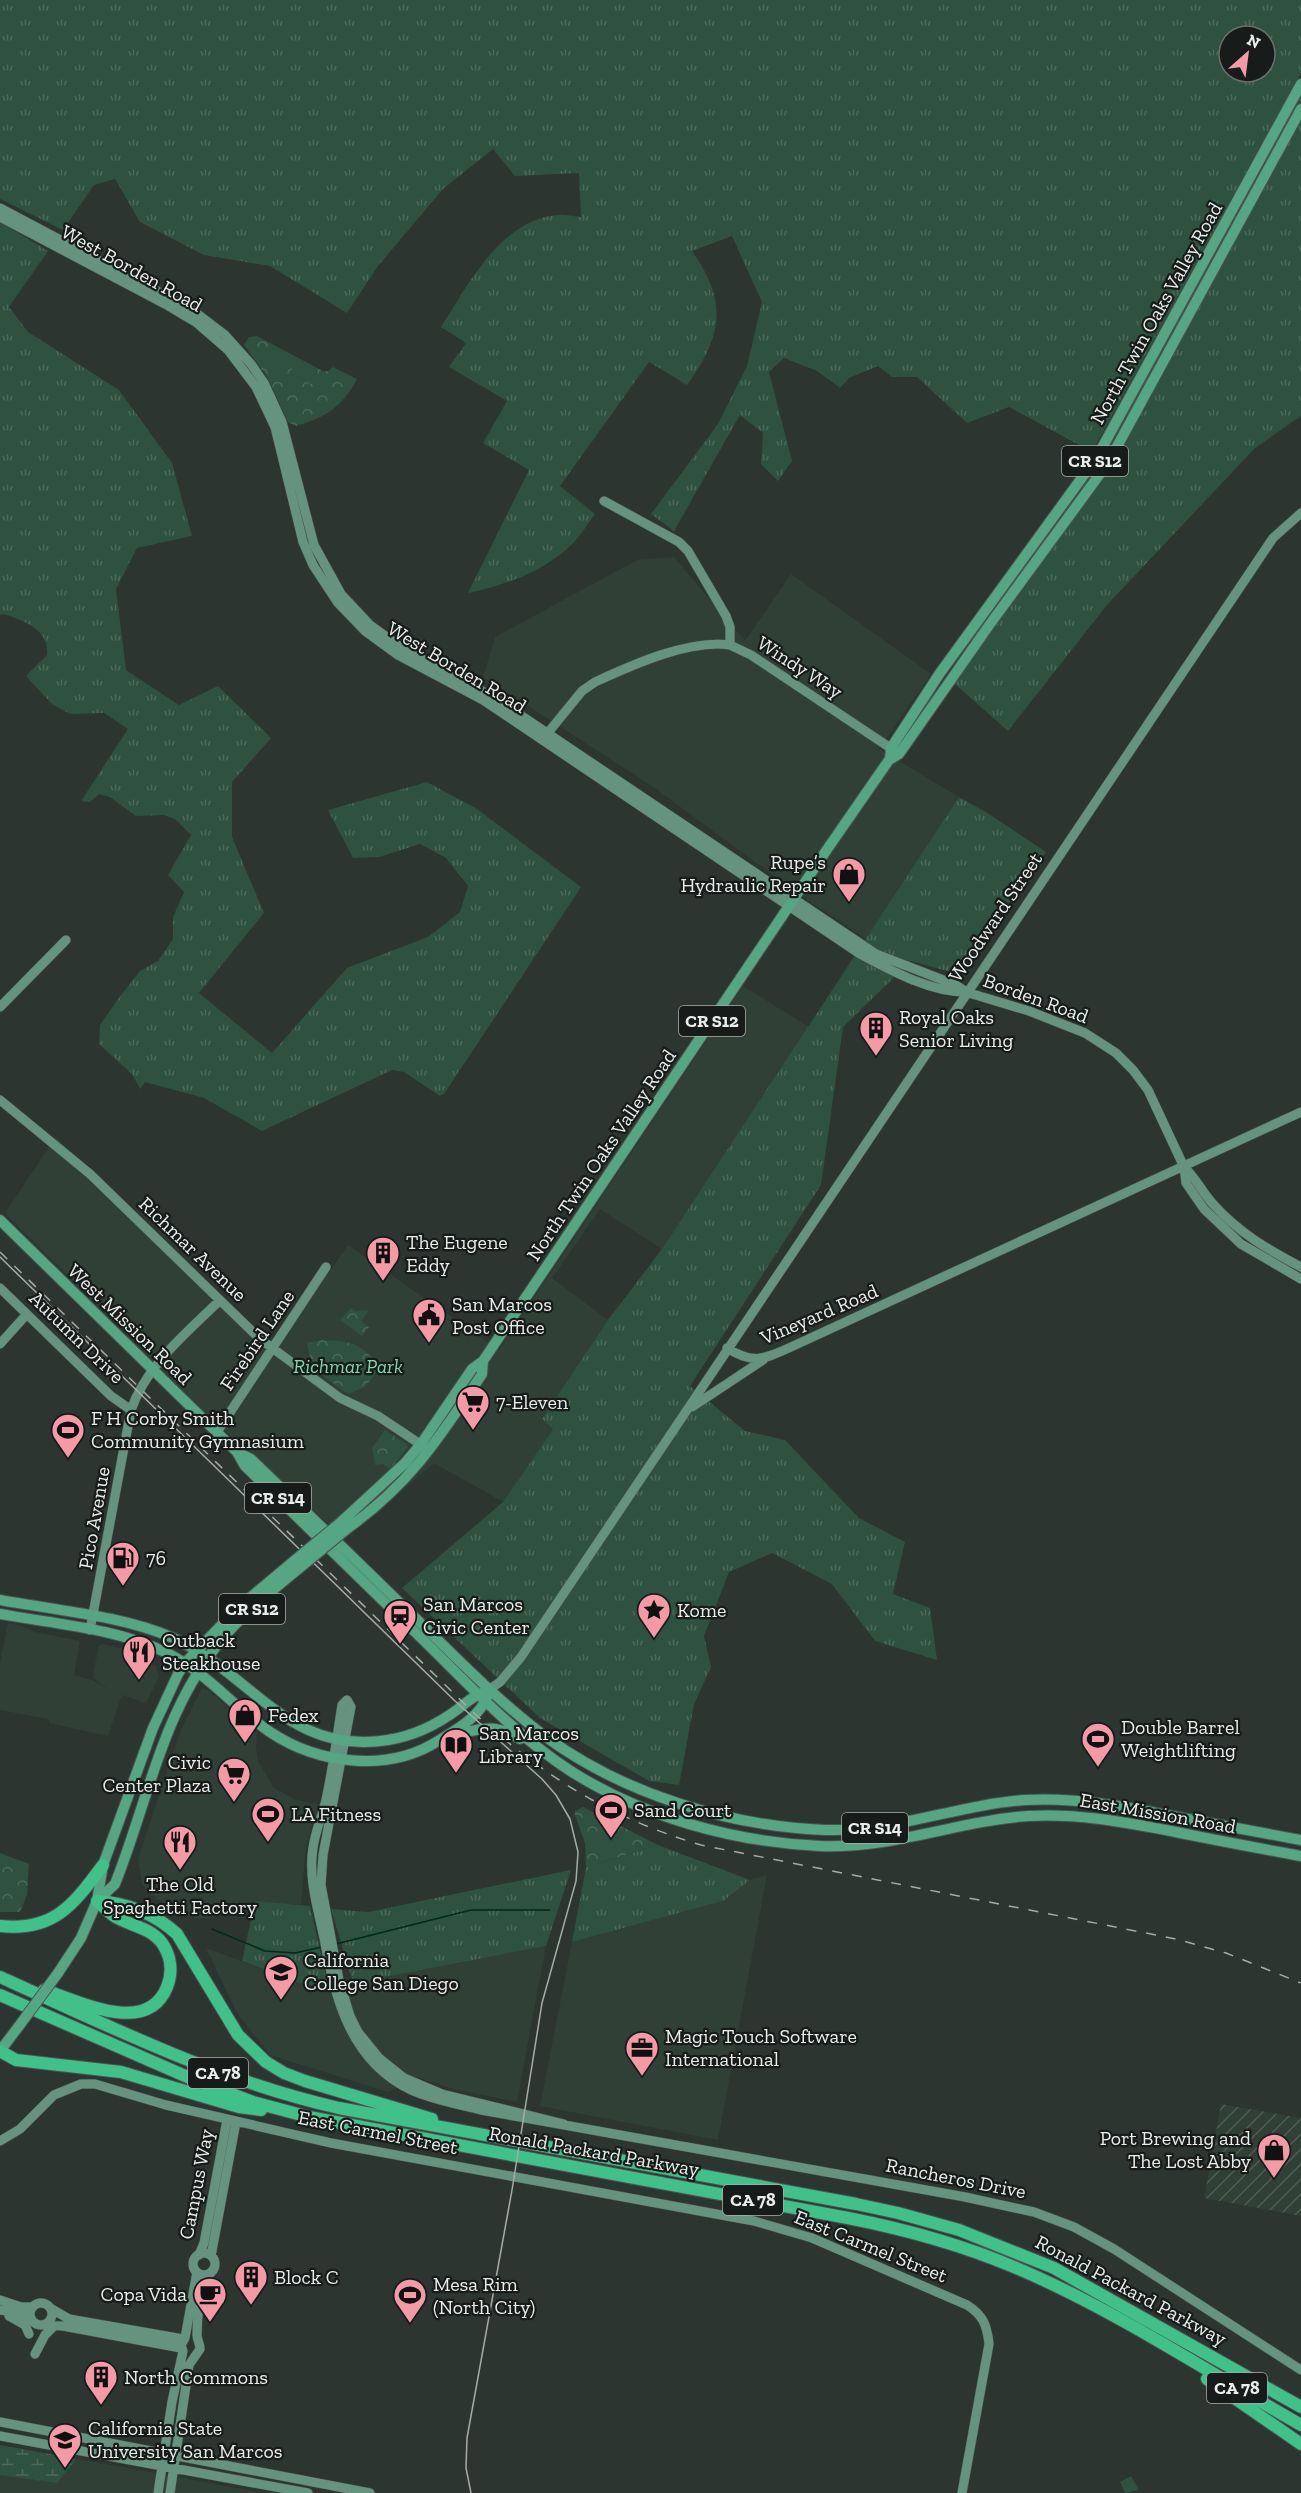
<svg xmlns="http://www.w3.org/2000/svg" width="1301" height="2493" font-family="'Zilla Slab',serif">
  <defs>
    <pattern id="industrial-furrows" width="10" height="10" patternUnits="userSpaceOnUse" patternTransform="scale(1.5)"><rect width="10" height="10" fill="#304037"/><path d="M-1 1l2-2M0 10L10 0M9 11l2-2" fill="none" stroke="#4e5c54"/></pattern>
    <pattern id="grass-tufts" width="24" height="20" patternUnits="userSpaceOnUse" patternTransform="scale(1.5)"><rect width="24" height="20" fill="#2e5140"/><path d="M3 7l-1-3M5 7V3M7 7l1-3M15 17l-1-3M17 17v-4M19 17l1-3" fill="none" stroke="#4c6a5c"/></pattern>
    <pattern id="forest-crowns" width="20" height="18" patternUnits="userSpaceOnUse" patternTransform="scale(1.5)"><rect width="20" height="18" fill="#2e5140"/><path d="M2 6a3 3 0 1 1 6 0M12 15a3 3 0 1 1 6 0" fill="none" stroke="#4c6a5c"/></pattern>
    <pattern id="wetland-marsh" width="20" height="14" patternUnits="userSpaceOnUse" patternTransform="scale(1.5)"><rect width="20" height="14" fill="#2e5140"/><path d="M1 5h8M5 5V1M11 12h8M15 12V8" fill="none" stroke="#4c6a5c"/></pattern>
  </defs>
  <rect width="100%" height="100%" fill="#2c3530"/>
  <path fill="#304037" d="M674,557L745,641L791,574L931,674L879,749L959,797L866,939L786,885L652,786L483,677L495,637L637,560Z
    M743,986L809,1027L662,1249L600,1209L552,1278L608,1320L542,1419L553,1429L503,1502L434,1463L345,1539L214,1421L5,1213L56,1137L271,1355L348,1245L499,1350Z
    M8,1623L22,1626L35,1632L80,1641L74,1675L92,1680L109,1689L94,1679L93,1673L99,1646L102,1644L121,1648L156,1666L159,1677L146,1703L122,1695L108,1736L49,1723V1719L0,1710V1663Z
    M202,1688L208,1690L257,1733L256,1747L258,1761L273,1787L296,1800L318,1804L306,1848L301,1904H274L255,1901L215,1917L199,1919L180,1913L151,1895L142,1884L138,1859L181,1730Z
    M767,1875L718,2140L540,2106L572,1942L723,1901L750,1880Z
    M546,1946L517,2102L457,2090L416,2077L388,2092L270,2055L237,2013L206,1948L305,1985L353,1983Z
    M0,2445L184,2478L263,2493H0Z"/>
  <path fill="url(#industrial-furrows)" d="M1221,2104L1301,2118V2216L1204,2198Z"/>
  <path fill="url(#grass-tufts)" fill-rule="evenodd" d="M0,0H1301V73L1092,452L1009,407L967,423L917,377H892L878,366L849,378L840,388L817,371L784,358L769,372L792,461L778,481L761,464L763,433L740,415L674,531L651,514L718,424L747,366L762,302L732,236L692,251C728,302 723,335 687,385L649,362L560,486L595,514C589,522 583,532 576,540C549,570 506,585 468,593L529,470L483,443L507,401L449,367L466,343L441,327C468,285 501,219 558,215C565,214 574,217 581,217L579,173L515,176L493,149L443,189L378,266L347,313L270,266L204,255L140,222L115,179L94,185L63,230L0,199ZM1229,36H1265V72H1229Z
    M1301,76V416L1255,448L1107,605L1008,731L948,678L1099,457L1205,254Z
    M0,222L48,251L9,307L28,332L119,390L172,463L192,536L137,548L116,589L126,670L179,705L218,686L271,738L232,782V837L264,913L199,993L272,1053L347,968L428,937L460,912L468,886L446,858L420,844L379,857L353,858L328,810L427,782L477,809L581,887L444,1094L440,1096L404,1072L392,1070L262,1131L204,1098L145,1082L140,1089L132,1074L99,1044L100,1025L115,1003L140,971L158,961L173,939V917L184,892L168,875L191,835L175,819L164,815L136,816L110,797L99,794L90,802L81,801L128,729L104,713L70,714L52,704L26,676L47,655C49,629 24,621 4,614L0,615Z
    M959,797L989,814L1046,852L958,974L911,961L843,1027L821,1185L690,1386L745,1431L785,1440L859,1518L905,1542L893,1594L930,1608L937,1660L875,1641L832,1584L772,1553L729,1572L704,1636L711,1667L694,1704L679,1785L649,1781L540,1718L402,1588L503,1502L553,1429L542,1419L608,1320L662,1249Z
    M658,1845L750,1880L723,1901L572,1942L586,1867Z
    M571,1870L546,1946L353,1983L331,1909L368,1912Z
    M255,1901L310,1906L328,1984L305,1985L242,1961Z"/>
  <path fill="url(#forest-crowns)" d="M257,336L323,371H329L333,367L357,379C343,406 325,418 296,426L288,422L267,377L244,345L249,337Z
    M351,1308L355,1311L369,1310L361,1321L369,1327L362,1336L340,1320Z
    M321,1340C350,1341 361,1342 380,1367L365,1387L348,1394C325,1377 312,1373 307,1343Z
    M385,1430L406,1444L408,1447L390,1469L383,1464L375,1465L372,1448Z
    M583,1807L658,1845L586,1867L585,1843L574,1812Z
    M0,1853L29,1864L27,1895L20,1912H0Z"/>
  <path fill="url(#wetland-marsh)" d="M0,2445L76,2459L57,2483L0,2475Z"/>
  <path fill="#2e5140" d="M274,346L295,358L287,372L267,360Z
    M297,359L318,370L311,384L290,373Z
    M609,1827L621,1833L612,1852L600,1846Z
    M1131,2476L1139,2490L1125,2493L1120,2482Z"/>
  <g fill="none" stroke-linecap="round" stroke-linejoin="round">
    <path stroke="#002a19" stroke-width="1.5" d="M212,1929L265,1951L295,1953L322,1947
      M336,1944L471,1910H550"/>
    <g stroke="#4b534f" stroke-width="10">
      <path id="secondary" d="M0,208L191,309L225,335L251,364L264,383L282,422L314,545L341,594L370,625L403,649L495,698L876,954L956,985L966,992L1029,1011L1085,1033L1116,1053L1133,1070L1148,1090L1184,1167L1186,1183L1204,1209L1241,1244L1301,1279
        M0,217L165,304L197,323L228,350L256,387L275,427L303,542L313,565L338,603L365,631L398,655L483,700L860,954C892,971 930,992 966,992
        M604,501L679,542L688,551L726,616L730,627V645L751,655L895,751
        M547,734L582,691L595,682C632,665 689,639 730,645
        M0,1007L66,940
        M0,1100L90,1174L260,1339L340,1398L378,1416L426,1448
        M1184,1167C1196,1178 1202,1192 1213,1204C1239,1233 1267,1249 1301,1267
        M0,1288L111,1396L131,1410
        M0,1344L27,1314
        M727,1348C754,1365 764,1359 791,1347L1301,1112
        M692,1407L763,1360
        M217,1432L326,1267
        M90,1630L131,1410C147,1364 187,1333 220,1300
        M490,1689L500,1682L521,1657L1228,605L1273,538L1301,513
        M564,2124L442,2094L404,2078L379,2058L358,2032L350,2016L339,1980L321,1885L323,1855L351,1707L347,1700L342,1705C337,1736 333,1768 326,1800C322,1816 315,1832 313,1848C308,1878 318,1909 324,1938C335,1998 350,2061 411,2090C433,2100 457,2104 481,2110L965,2197L1034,2212L1074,2227L1114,2249L1301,2370
        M0,2141L20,2129L54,2095L81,2084H95L166,2105L331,2143L754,2221L812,2238L967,2305C983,2315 987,2325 989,2344L962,2493
        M193 2264a11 11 0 1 1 22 0a11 11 0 1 1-22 0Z
        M199,2255L204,2243L227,2120
        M211,2256L236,2122
        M0,2300L21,2307H33
        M30 2314a11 11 0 1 1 22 0a11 11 0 1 1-22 0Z
        M50,2308L69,2319L183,2339
        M0,2310L24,2315L32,2321
        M9,2316L25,2325L29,2334
        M45,2325L63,2326L181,2348
        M35,2354L45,2335L53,2327
        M0,2422L370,2493
        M0,2436L308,2493
        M158,2493L172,2402L183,2351L181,2345L185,2338L197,2272
        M170,2493L189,2365L200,2349C200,2343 197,2340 197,2335C197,2316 200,2289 211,2272"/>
    </g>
    <g stroke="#4b534f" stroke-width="12">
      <path id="primary" d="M890,759L891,748L940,673L1097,457L1301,84
        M0,1220L237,1452L245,1466C301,1520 357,1575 413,1630C463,1678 510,1731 569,1770C642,1817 734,1842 820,1846C892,1849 957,1821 1028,1816C1077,1813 1123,1822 1171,1831C1214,1840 1258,1848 1301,1856
        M237,1452L251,1459C303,1509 354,1558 405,1608C451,1652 495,1699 546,1737C624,1794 728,1826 825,1830C894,1832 957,1805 1025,1800C1075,1797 1123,1806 1172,1816C1215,1824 1258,1832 1301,1840
        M341,1522L405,1463L421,1444L472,1369L483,1361L828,848L889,760L899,754L990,624L1108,463L1301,109
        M348,1528C411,1483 439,1438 482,1374L483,1361
        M0,1600C54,1610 124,1616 173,1638C253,1674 288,1756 388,1740C413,1736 438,1724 458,1709C467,1702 473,1696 484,1692
        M0,1614C54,1624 115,1628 165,1652C208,1673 232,1706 270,1732C318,1764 388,1773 438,1741C457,1729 480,1717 488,1695
        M452,1734C482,1731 491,1721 520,1739
        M97,1901L115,1884C147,1804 161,1717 215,1648C239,1616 272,1591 302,1566
        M58,1973L81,1938L97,1901L103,1865L153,1728L178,1674L185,1663L239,1607L295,1560
        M0,2051L19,2026"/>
    </g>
    <g stroke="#4b534f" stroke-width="14">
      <path id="highway" d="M97,1901C127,1903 154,1913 177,1934L238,2035L266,2062L284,2073L305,2081L432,2119
        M0,1926C54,1932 74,1904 103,1865
        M0,1977C111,2027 219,2081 339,2108L856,2204L898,2213L959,2230L1054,2268L1301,2407
        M44,1990C79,2001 147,2037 167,1987C173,1972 171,1956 162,1943C150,1927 130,1926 114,1916C108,1912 103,1906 97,1901
        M0,1995L199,2082L253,2102L309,2117L848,2218C904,2229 960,2244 1014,2267C1112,2308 1208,2372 1301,2425
        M0,2051L16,2060L121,2072L239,2107L261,2110
        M1207,2379L1301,2444"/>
    </g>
    <use href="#secondary" stroke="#66937f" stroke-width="9"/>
    <use href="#primary" stroke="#56a684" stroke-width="10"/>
    <use href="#highway" stroke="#41c08a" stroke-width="12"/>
    <path stroke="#a5aca8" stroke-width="1.5" d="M0,1257L455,1701L542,1779L556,1795L570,1819L578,1852L576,1881L542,2003L512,2190L467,2438L466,2468L471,2493"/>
    <path stroke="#a5aca8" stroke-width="1.5" stroke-dasharray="10 10" stroke-linecap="butt" d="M0,1252L475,1714C545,1777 610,1818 701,1845L1176,1939L1226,1953L1301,1983"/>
    <g stroke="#4b534f" stroke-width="12" stroke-linecap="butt">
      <path id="primary-bridge" d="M295,1560L341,1522
        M302,1566L348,1528
        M19,2026L58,1973"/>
    </g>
    <use href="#primary-bridge" stroke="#56a684" stroke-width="10"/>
  </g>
  <defs>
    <g id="shop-pin" transform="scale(1.725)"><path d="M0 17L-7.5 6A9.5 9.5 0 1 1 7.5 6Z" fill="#f49aa6" stroke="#171b19"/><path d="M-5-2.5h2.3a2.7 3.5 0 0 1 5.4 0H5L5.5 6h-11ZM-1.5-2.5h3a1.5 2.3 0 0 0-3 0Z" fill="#111"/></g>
    <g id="building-pin" transform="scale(1.725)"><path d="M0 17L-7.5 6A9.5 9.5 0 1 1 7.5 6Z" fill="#f49aa6" stroke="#171b19"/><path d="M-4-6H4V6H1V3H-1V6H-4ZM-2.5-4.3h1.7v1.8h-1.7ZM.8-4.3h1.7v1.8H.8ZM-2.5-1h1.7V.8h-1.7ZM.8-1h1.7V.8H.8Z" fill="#111"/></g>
    <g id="civic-pin" transform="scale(1.725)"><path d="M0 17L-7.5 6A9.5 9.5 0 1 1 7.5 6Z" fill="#f49aa6" stroke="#171b19"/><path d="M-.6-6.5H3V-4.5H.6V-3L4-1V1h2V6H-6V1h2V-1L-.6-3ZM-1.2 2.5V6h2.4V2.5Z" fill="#111"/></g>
    <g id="supermarket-pin" transform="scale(1.725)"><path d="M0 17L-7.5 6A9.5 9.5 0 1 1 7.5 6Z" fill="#f49aa6" stroke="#171b19"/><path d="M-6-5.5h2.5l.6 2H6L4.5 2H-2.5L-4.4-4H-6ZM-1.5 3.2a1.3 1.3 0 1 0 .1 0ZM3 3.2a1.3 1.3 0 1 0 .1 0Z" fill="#111"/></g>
    <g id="stadium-pin" transform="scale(1.725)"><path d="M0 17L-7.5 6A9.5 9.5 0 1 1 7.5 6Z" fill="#f49aa6" stroke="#171b19"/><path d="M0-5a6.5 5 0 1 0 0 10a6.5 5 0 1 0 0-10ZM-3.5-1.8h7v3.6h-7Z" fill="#111"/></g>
    <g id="fuel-pin" transform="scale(1.725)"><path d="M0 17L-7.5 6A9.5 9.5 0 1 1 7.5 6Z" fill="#f49aa6" stroke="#171b19"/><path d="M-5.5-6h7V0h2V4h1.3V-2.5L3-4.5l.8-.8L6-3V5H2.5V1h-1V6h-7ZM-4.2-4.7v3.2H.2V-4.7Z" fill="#111"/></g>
    <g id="sight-pin" transform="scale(1.725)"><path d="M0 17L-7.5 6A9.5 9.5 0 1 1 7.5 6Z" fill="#f49aa6" stroke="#171b19"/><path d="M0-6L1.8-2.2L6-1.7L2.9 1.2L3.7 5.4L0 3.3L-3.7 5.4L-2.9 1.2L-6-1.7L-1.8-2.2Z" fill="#111"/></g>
    <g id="station-pin" transform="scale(1.725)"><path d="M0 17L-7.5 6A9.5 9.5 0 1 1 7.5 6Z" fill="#f49aa6" stroke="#171b19"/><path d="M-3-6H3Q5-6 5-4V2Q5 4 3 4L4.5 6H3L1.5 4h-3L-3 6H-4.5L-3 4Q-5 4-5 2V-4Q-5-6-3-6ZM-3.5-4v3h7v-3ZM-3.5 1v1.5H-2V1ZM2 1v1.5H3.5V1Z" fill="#111"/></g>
    <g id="restaurant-pin" transform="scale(1.725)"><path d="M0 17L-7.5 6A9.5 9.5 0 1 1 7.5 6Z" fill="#f49aa6" stroke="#171b19"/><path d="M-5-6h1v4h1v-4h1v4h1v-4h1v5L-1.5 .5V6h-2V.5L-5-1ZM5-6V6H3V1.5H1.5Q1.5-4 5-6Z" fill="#111"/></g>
    <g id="library-pin" transform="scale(1.725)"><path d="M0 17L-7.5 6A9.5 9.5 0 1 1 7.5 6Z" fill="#f49aa6" stroke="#171b19"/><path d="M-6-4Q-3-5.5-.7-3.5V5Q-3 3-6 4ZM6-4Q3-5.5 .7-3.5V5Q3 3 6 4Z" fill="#111"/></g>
    <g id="university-pin" transform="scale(1.725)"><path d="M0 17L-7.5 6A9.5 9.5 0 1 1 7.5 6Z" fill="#f49aa6" stroke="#171b19"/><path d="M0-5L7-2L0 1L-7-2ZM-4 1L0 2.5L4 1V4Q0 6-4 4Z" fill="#111"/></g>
    <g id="office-pin" transform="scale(1.725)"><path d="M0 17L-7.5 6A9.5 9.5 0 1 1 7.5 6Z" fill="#f49aa6" stroke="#171b19"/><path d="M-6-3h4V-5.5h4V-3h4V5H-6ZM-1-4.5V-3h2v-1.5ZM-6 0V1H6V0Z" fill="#111"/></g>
    <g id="cafe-pin" transform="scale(1.725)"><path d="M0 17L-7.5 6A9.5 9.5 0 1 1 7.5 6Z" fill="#f49aa6" stroke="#171b19"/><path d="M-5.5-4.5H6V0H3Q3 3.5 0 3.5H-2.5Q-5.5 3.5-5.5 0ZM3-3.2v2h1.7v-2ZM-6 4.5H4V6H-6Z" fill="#111"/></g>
  </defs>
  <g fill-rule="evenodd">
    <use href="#shop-pin" x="849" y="874"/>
    <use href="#building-pin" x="876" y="1028"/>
    <use href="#building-pin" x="383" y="1253"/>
    <use href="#civic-pin" x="429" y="1315"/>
    <use href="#supermarket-pin" x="473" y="1402"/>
    <use href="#stadium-pin" x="68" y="1430"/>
    <use href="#fuel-pin" x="123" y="1558"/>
    <use href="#sight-pin" x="654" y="1610"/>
    <use href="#station-pin" x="400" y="1616"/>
    <use href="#restaurant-pin" x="139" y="1652"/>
    <use href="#shop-pin" x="245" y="1715"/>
    <use href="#stadium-pin" x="1098" y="1739"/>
    <use href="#library-pin" x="456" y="1745"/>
    <use href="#supermarket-pin" x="234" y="1774"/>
    <use href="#stadium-pin" x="611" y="1810"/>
    <use href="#stadium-pin" x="268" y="1814"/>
    <use href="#restaurant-pin" x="180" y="1842"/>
    <use href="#university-pin" x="281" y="1972"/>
    <use href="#office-pin" x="642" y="2048"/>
    <use href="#shop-pin" x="1274" y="2150"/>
    <use href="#building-pin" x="251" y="2277"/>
    <use href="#cafe-pin" x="210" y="2294"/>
    <use href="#stadium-pin" x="410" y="2295"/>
    <use href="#building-pin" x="101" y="2377"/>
    <use href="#university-pin" x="65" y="2440"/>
  </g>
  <g text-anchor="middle" stroke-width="4.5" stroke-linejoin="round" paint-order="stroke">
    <g fill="#171b19" stroke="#a9afac" stroke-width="1.5">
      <rect x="1062" y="446" width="66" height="30" rx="4.5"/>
      <rect x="679" y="1006" width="66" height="30" rx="4.5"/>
      <rect x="245" y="1483" width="66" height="30" rx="4.5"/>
      <rect x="219" y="1594" width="66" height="30" rx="4.5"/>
      <rect x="842" y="1813" width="66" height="30" rx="4.5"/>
      <rect x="188" y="2058" width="60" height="30" rx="4.5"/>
      <rect x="723" y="2185" width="60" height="30" rx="4.5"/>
      <rect x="1207" y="2373" width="60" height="30" rx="4.5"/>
    </g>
    <g font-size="18" font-weight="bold" fill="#e8eeeb">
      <text x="1095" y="467">CR S12</text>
      <text x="712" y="1027">CR S12</text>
      <text x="278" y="1504">CR S14</text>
      <text x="252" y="1615">CR S12</text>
      <text x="875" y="1834">CR S14</text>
      <text x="218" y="2079">CA 78</text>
      <text x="753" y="2206">CA 78</text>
      <text x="1237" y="2394">CA 78</text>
    </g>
    <g font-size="20" fill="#e8eeeb" stroke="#171b19">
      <text transform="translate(132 268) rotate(29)" y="7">West Borden Road</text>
      <text transform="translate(1156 313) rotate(-61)" y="7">North Twin Oaks Valley Road</text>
      <text transform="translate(457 667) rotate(31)" y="7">West Borden Road</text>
      <text transform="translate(800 667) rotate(33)" y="7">Windy Way</text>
      <text transform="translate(995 917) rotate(-56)" y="7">Woodward Street</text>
      <text transform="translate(1036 998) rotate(20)" y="7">Borden Road</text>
      <text transform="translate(601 1155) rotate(-56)" y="7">North Twin Oaks Valley Road</text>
      <text transform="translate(193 1249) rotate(44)" y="7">Richmar Avenue</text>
      <text transform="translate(819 1314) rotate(-23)" y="7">Vineyard Road</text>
      <text transform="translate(130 1324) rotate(44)" y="7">West Mission Road</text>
      <text transform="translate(77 1337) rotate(44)" y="7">Autumn Drive</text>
      <text transform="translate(257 1340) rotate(-56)" y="7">Firebird Lane</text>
      <text transform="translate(94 1518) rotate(-80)" y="7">Pico Avenue</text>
      <text transform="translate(1158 1813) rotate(10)" y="7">East Mission Road</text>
      <text transform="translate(378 2132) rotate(11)" y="7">East Carmel Street</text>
      <text transform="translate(594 2151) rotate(10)" y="7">Ronald Packard Parkway</text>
      <text transform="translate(956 2178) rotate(11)" y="7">Rancheros Drive</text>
      <text transform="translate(196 2184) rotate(-79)" y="7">Campus Way</text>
      <text transform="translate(871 2246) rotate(22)" y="7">East Carmel Street</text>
      <text transform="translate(1131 2290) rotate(28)" y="7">Ronald Packard Parkway</text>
    </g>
    <g font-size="20" fill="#e8eeeb" stroke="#171b19" text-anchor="start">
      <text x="826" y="869" text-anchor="end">Rupe’s<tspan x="826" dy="23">Hydraulic Repair</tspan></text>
      <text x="899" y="1024">Royal Oaks<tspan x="899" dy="23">Senior Living</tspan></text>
      <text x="406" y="1249">The Eugene<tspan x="406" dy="23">Eddy</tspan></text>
      <text x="452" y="1311">San Marcos<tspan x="452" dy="23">Post Office</tspan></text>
      <text x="496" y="1409">7-Eleven</text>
      <text x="91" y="1425">F H Corby Smith<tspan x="91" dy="23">Community Gymnasium</tspan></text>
      <text x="146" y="1565">76</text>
      <text x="423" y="1611">San Marcos<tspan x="423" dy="23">Civic Center</tspan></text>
      <text x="677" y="1617">Kome</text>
      <text x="162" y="1647">Outback<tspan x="162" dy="23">Steakhouse</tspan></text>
      <text x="268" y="1722">Fedex</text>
      <text x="1121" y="1734">Double Barrel<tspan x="1121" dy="23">Weightlifting</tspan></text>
      <text x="479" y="1740">San Marcos<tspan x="479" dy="23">Library</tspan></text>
      <text x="211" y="1769" text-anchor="end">Civic<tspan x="211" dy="23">Center Plaza</tspan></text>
      <text x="634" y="1817">Sand Court</text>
      <text x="291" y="1821">LA Fitness</text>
      <text x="180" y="1891" text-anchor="middle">The Old<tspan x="180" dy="23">Spaghetti Factory</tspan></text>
      <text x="304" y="1967">California<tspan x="304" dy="23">College San Diego</tspan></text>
      <text x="665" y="2043">Magic Touch Software<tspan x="665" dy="23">International</tspan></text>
      <text x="1251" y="2145" text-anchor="end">Port Brewing and<tspan x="1251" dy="23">The Lost Abby</tspan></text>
      <text x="274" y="2284">Block C</text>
      <text x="433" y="2291">Mesa Rim<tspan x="433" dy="23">(North City)</tspan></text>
      <text x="187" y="2301" text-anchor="end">Copa Vida</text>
      <text x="124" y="2384">North Commons</text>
      <text x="88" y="2435">California State<tspan x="88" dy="23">University San Marcos</tspan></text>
    </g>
    <g font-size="20" font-style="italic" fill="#86d8af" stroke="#171b19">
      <text x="348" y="1373">Richmar Park</text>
    </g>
  </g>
  <g transform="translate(1247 54) rotate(28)"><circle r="28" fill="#171b19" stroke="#6b6f6d" stroke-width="1.5"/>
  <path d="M0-4.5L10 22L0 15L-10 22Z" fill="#f49aa6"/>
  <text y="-9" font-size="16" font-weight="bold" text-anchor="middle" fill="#e8eeeb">N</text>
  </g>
</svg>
